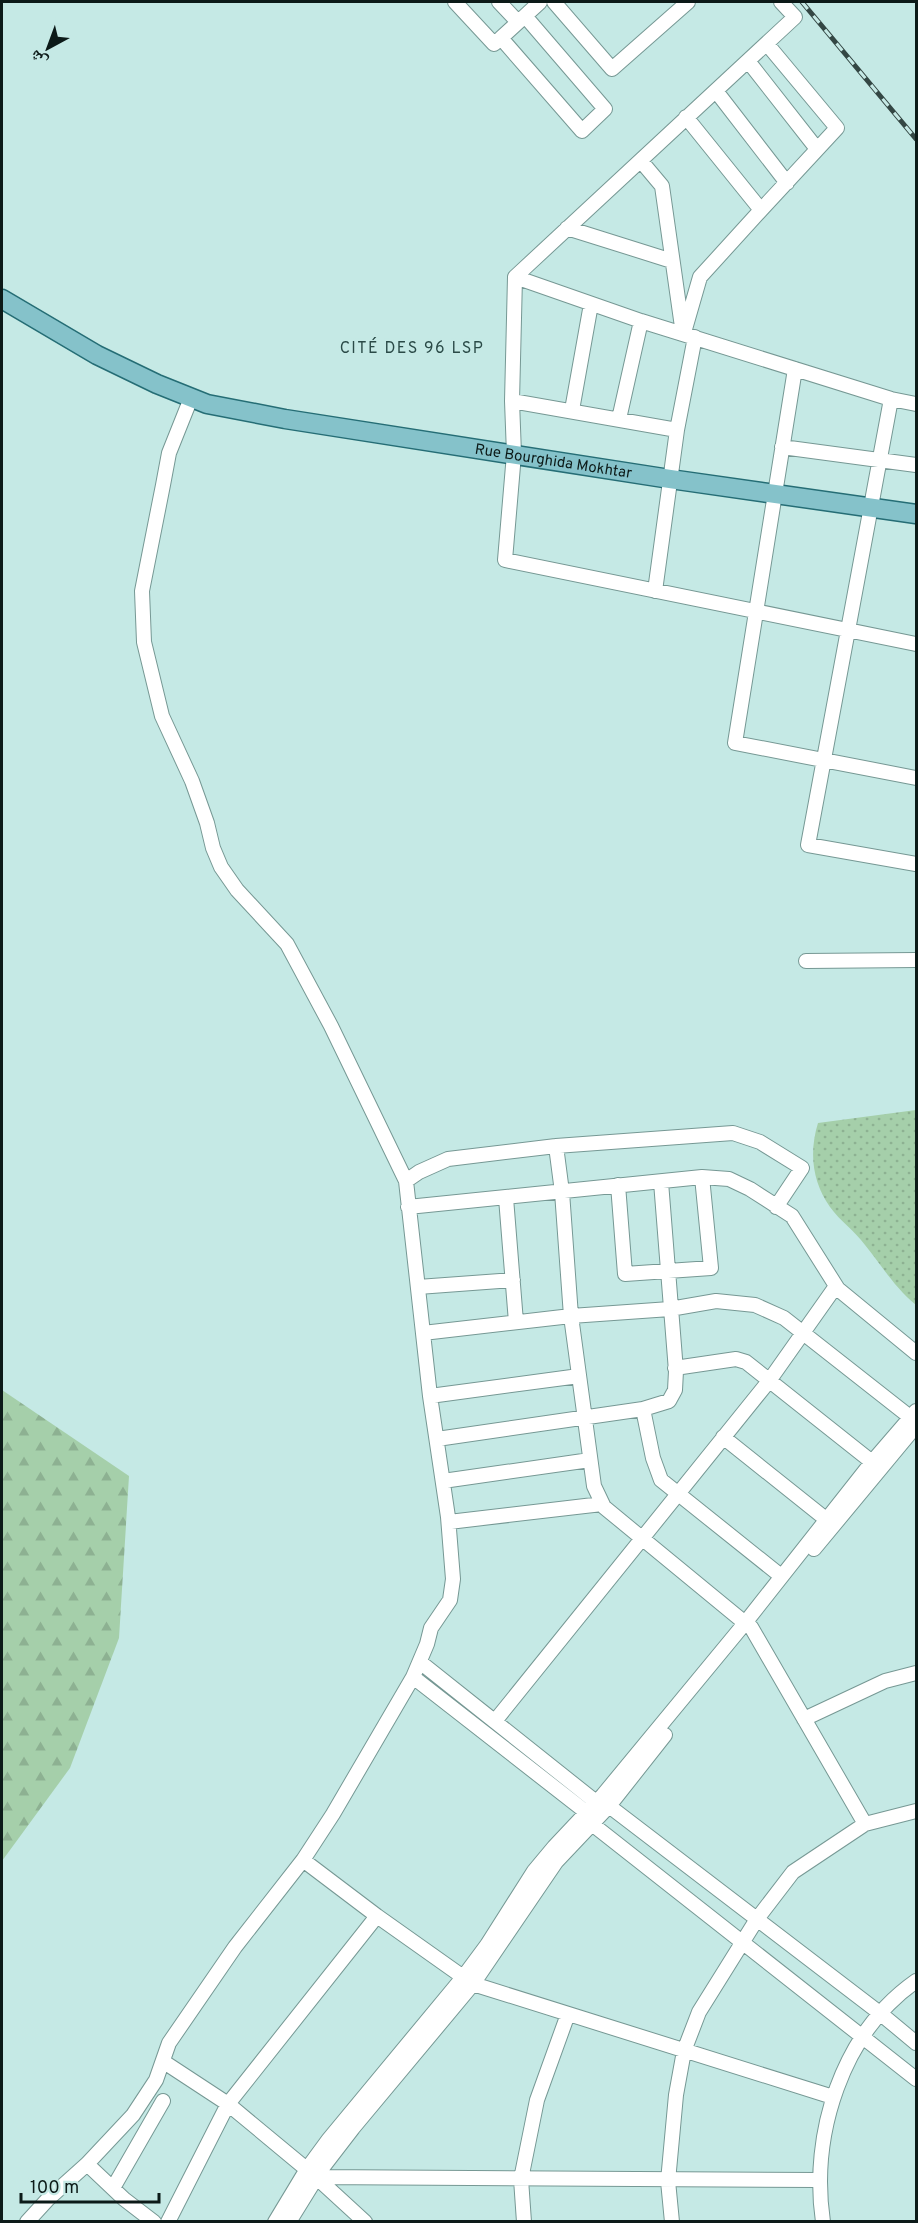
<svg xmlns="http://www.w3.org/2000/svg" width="918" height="2223" font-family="Overpass,'Noto Naskh Arabic',sans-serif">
  <defs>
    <pattern id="grass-dots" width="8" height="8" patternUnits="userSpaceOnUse" patternTransform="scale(1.5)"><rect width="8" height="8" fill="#a5cfaa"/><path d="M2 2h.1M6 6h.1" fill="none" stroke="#8db192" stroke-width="1.8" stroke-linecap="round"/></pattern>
    <pattern id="forest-firs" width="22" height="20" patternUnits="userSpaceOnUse" patternTransform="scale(1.5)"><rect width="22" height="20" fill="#a5cfaa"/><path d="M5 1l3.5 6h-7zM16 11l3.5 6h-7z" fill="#8db192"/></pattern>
  </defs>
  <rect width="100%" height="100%" fill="#c5e9e5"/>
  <path fill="url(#grass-dots)" d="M916,1110V1305C895,1288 882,1266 865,1245C855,1231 840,1221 830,1207C812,1182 809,1152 818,1123Z"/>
  <path fill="url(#forest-firs)" d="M2,1390L129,1476L119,1638L70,1768L2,1861Z"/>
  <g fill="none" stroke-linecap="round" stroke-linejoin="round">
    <g stroke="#769894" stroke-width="16">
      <path id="minor" d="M455,2L494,44L501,38
        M499,2L518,22
        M554,2L612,69L688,2
        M781,2L795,17L515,277L512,401L514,454L505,560L916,644
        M525,16L605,109L582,131L501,38L540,2
        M748,61L817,149
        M716,91L787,183
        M686,117L761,210L837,128L767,44
        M641,161L662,186L683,334
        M567,228L672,261
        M515,277L641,321L891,399L916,404
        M685,329L700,277L761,210
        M795,369L735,743L916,778
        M891,399L808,845L916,864
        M512,401L677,430
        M572,410L591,304
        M619,419L641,321
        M782,447L916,465
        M655,591L677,430L695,337
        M806,961L916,960
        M556,1146L562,1192L571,1316L594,1486L604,1507L745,1623
        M406,1181L419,1172L448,1159L556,1146L733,1133L760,1142L802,1168L776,1207
        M618,1185L625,1274L711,1268L702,1177
        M506,1198L516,1322
        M408,1207L702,1177L729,1179L750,1189L792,1216L838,1289L916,1353
        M418,1287L513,1280
        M423,1333L571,1316L670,1309L716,1301L755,1305L784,1318L910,1417
        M675,1368L736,1359L746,1362L872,1462
        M430,1396L579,1376
        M643,1409L653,1458L661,1480L781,1576
        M723,1437L832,1524
        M437,1439L643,1409L669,1401L675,1390L676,1371L661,1182
        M443,1481L590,1460
        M449,1522L602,1504
        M814,1549L916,1426
        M751,1627L865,1824
        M420,1662L596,1802
        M413,1677L586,1812
        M804,1719L885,1681L916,1673
        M495,1721L769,1381L836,1286
        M609,1806L881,2014L916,2043
        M592,1824L916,2079
        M303,1860L377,1916L473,1984L833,2097
        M164,2062L228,2104L316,2177L365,2222
        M87,2164L124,2199L154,2222
        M316,2177L819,2180
        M113,2188L163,2101
        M27,2222L48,2199L87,2164L133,2115L156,2080L169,2043L235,1947L303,1860L333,1814L413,1677L427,1644L431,1628L450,1600L453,1579L448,1517L430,1396L406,1181L331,1026L287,944L237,890L221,867L213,848L207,823L192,781L162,716L144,642L142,591L163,485L169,453L191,398
        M168,2222L228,2104L377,1916
        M275,2222L307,2169L329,2139L464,1976L487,1945L534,1871L554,1847L603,1795L745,1623L872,1462L916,1411
        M289,2222L323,2167L353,2128L473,1984L556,1862L609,1806L665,1735
        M524,2222L521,2179L537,2100L568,2014
        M672,2222L668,2181L676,2095L684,2051L699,2012L757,1919L793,1872L865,1824L916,1811
        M823,2222C810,2134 842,2033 916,1981"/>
    </g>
    <g stroke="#256d75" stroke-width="21">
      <g id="major">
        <path id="s1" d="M2,299L97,355L157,384L207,404L285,419L670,479L916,514"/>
      </g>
    </g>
    <use href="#minor" stroke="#fff" stroke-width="14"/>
    <use href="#major" stroke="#85c2ca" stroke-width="18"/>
    <g stroke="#344744" stroke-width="5">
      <path id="rail" d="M802,2L916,139"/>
    </g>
    <use href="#rail" stroke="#c5e9e5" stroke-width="3" stroke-dasharray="9" stroke-linecap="butt"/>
  </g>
  <g text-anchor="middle" stroke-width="5" stroke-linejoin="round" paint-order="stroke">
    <g font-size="15" fill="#0c1a18" stroke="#c5e9e5">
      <text dy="5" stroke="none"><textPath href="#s1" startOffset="582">Rue Bourghida Mokhtar</textPath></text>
    </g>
    <g font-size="16" letter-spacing="1.5" fill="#2a4a47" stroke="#c5e9e5">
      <text x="412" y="353">CITÉ DES 96 LSP</text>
    </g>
  </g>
  <rect width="918" height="2223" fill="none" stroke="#0c1a18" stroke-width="6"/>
  <g transform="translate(48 48) rotate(221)" stroke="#c5e9e5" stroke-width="4.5" paint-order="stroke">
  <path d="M0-4.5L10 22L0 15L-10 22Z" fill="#0c1a18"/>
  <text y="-9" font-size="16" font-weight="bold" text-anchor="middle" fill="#0c1a18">ش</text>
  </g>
  <path d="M21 2193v9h138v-9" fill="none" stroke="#0c1a18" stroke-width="3"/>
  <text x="30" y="2193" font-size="18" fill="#0c1a18" stroke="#c5e9e5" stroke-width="4.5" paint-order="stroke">100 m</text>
</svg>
